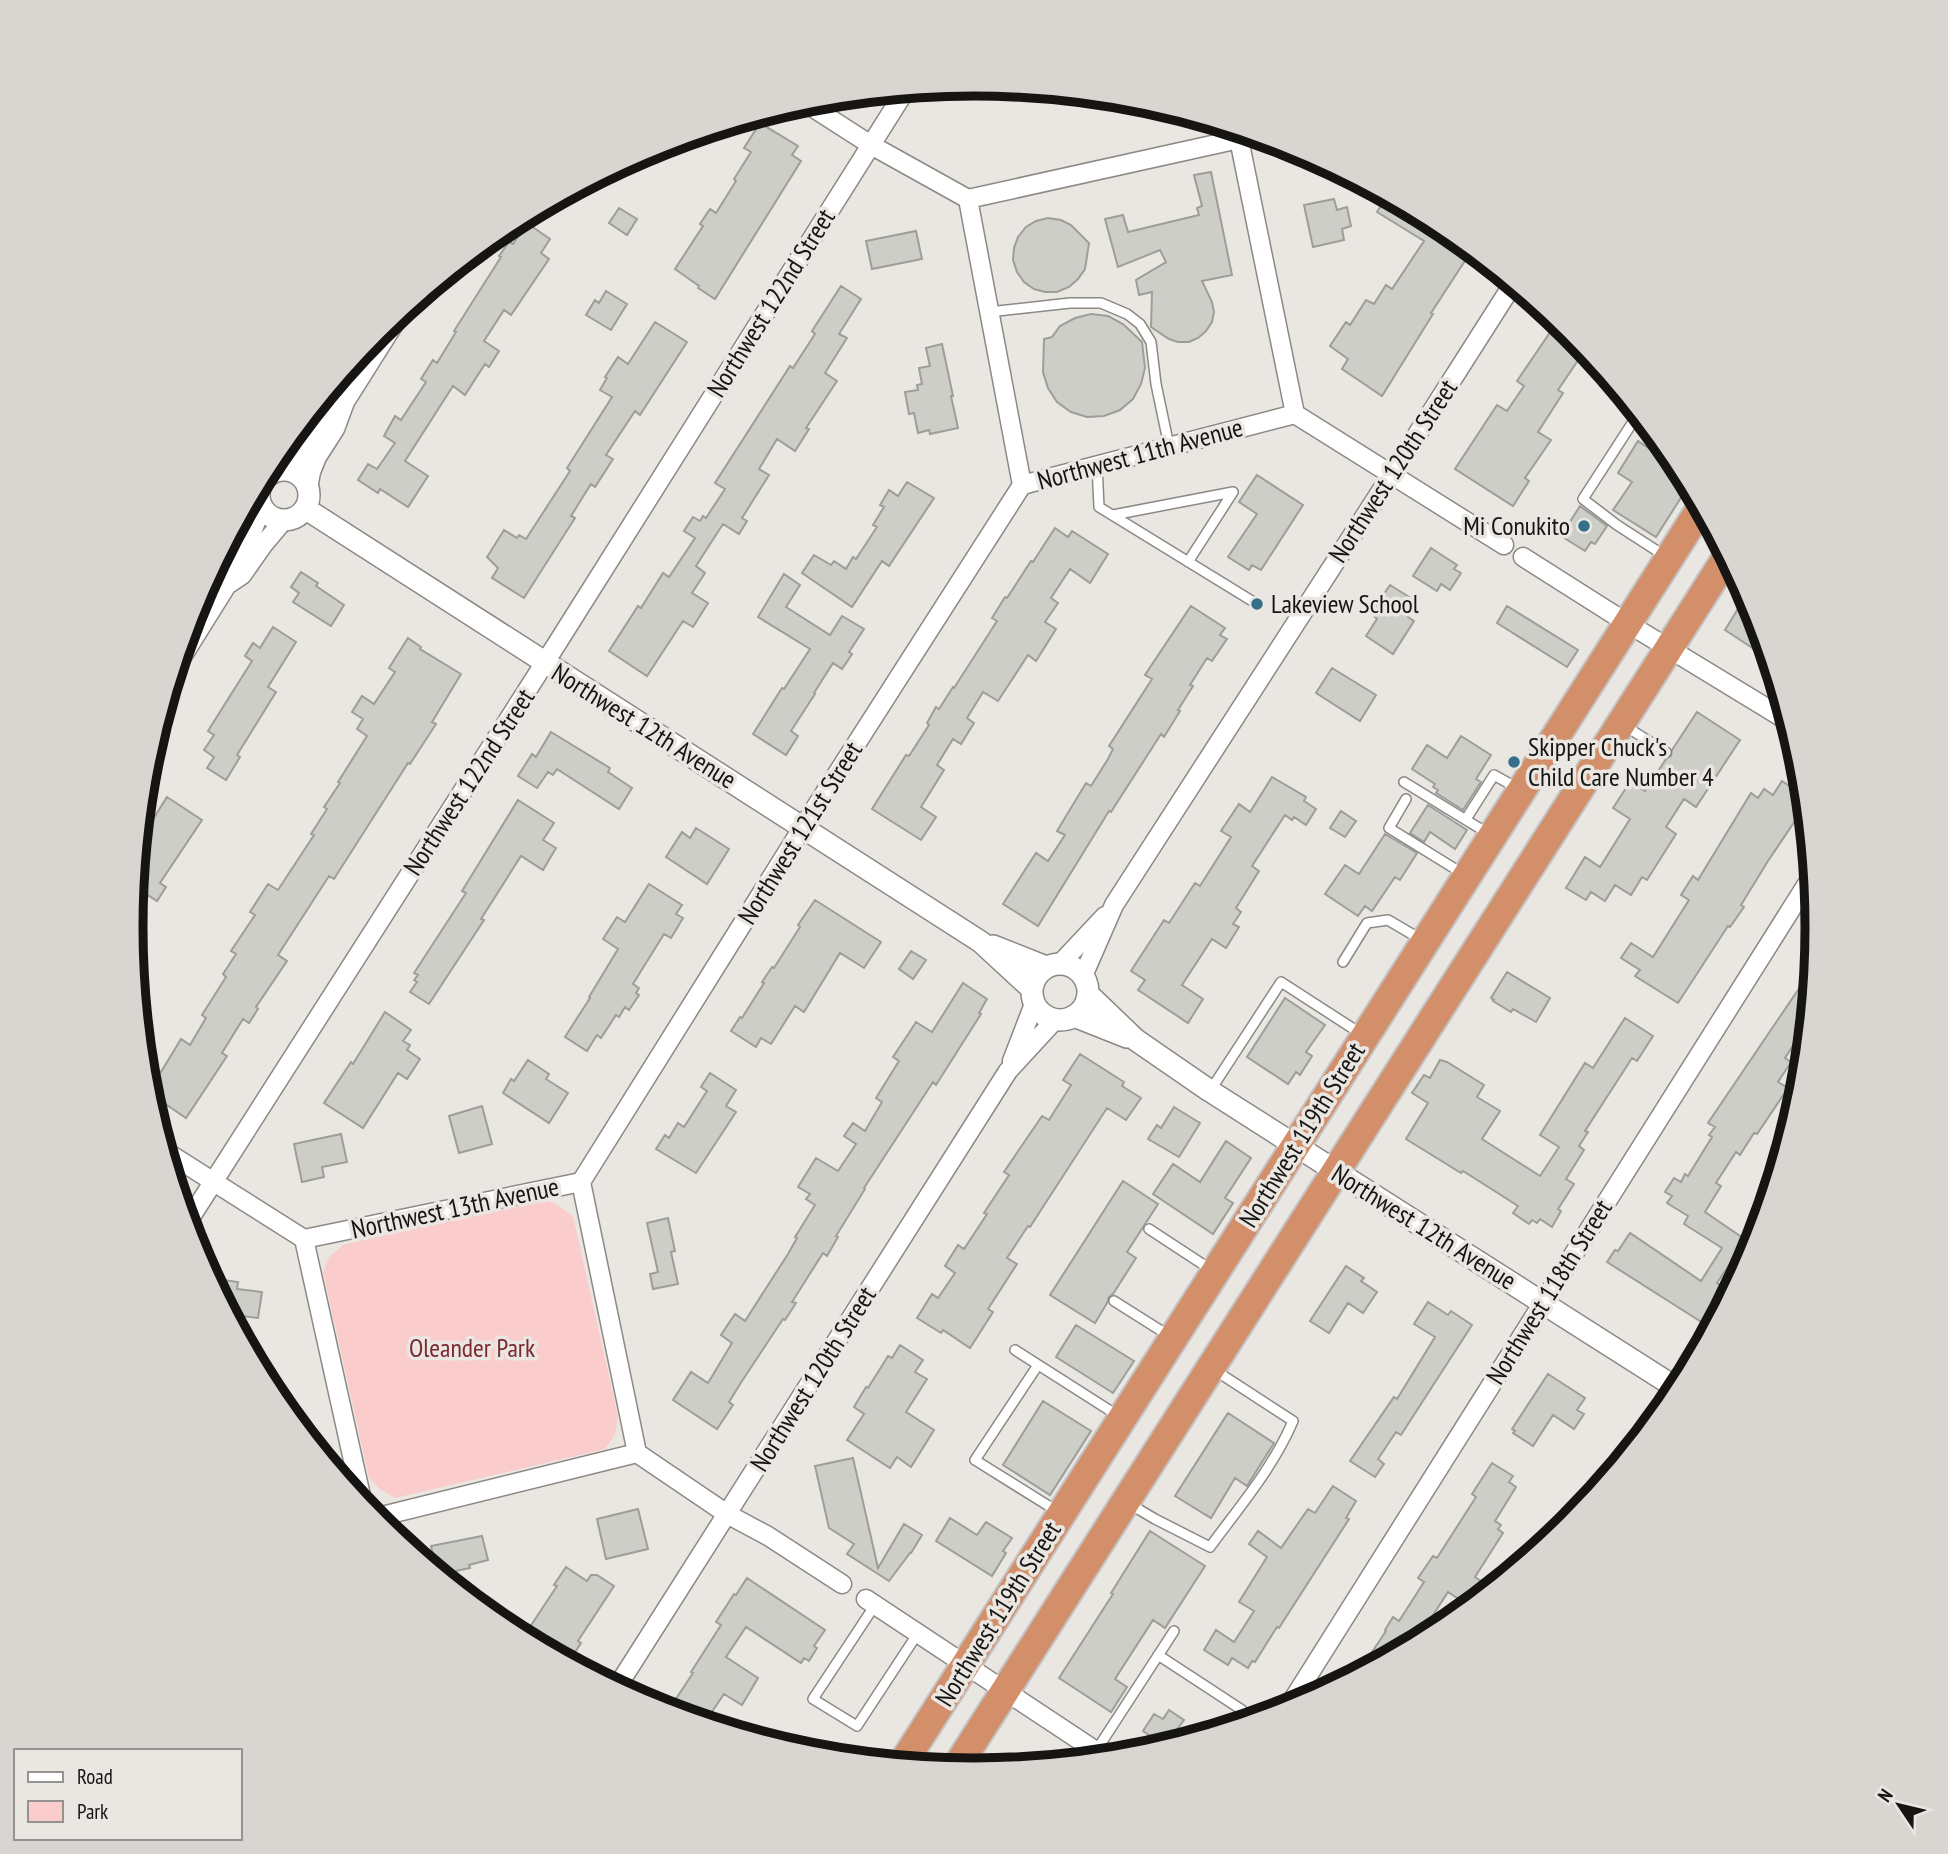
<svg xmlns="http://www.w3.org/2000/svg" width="1948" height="1854" font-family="'PT Sans Narrow',sans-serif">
  <rect width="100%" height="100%" fill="#eae7e2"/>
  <path fill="#fbcccc" d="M536,1197L556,1204L573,1216L618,1416L615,1435L605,1449L395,1498L381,1490L369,1478L323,1272L329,1257L343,1245Z"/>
  <path fill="#cecec8" stroke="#9d9e98" stroke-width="2" d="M760,123L798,146L792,155L801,161L715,299L698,288L699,286L675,269L703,226L700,224L710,209L716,213L736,181L734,179L751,152L744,148Z
    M1211,172L1232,275L1202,281L1212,302L1214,312L1212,322L1206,331L1198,338L1189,342H1178L1169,339L1151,327L1152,292L1139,295L1136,280L1166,262L1160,250L1118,267L1105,219L1123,215L1128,232L1199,215L1197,208L1202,206L1194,175Z
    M1387,196L1443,226L1472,250L1431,313L1433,314L1382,396L1342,369L1348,359L1330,346L1346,322L1350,325L1366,300L1374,304L1386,285L1392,289L1424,241L1377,212Z
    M1334,199L1337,210L1347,207L1351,226L1342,229L1344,240L1313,247L1304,205Z
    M619,208L637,219L627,235L609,223Z
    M1048,218L1061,220L1071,225L1089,243L1085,269L1078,279L1069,287L1057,292H1045L1034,289L1024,282L1017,272L1013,260L1014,248L1018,237L1026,227L1036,221Z
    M527,223L550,239L541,253L549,259L511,315L504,310L484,341L499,351L489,367L485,364L465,395L453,386L405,461L428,476L408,507L380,489L378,493L358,480L368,464L377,469L395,443L384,436L395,416L401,420L426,382L421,379L433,360L437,363L456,332L454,331L501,257L499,256L509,242L513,244Z
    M916,231L922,259L872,269L866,241Z
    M841,286L861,299L839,334L847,338L825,373L837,381L806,428L809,429L795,451L777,439L759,469L769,475L742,518L747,521L739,534L723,524L696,566L705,573L692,593L708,603L693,627L683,621L647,676L609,651L638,606L641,608L663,573L669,577L695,538L684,531L693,517L700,521L703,516L706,518L725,489L715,483L790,366L793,368L815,334L812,331Z
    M606,291L627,304L611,330L586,315L595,300L599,303Z
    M1091,314L1108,316L1123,324L1142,342L1145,368L1141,384L1133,399L1120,410L1104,416L1087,417L1071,412L1057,402L1048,388L1043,372L1044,339L1052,337L1060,326L1075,318Z
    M655,322L687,342L640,415L635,411L606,455L613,459L595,487L591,484L571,516L575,518L524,598L492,578L498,568L487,557L504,530L517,538L519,535L526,539L570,471L567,468L612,397L600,390L607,378L605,377L618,357L628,364Z
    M1551,331L1583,353L1558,390L1563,393L1538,432L1551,440L1525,478L1529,481L1513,506L1455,469L1497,405L1507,411L1524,386L1517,381Z
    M942,344L953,396H951L958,428L930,434L929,430L918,433L914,413L909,414L905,392L918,390L917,385L922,384L919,368L930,366L926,348Z
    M1660,440L1675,459L1689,485L1656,537L1613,510L1632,482L1618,473L1638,441L1653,451Z
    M1257,475L1303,505L1261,570L1252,565L1249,570L1228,557L1257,514L1239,502Z
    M907,482L934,498L889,566L882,561L852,607L802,573L814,555L831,565L834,561L846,569L853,557L856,559L877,527L873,525L884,507L880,505L889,490L898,496Z
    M1580,506L1607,526L1595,544L1591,542L1585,551L1561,536Z
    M1055,528L1068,537L1072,531L1108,554L1090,583L1070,569L1051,598L1058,603L1045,622L1056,629L1036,661L1028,655L998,701L983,692L967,718L974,723L961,744L953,739L937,765L944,770L921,807L936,817L921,840L872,809L906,755L909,756L929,725L927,723L936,707L939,709L953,687L954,688L990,632L997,621L992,618L1005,597L1007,598L1031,561L1033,562Z
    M1431,548L1457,565L1454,569L1461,573L1450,590L1441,584L1437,591L1413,576Z
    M301,572L318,583L316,586L344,605L331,626L293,602L299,593L291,587Z
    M784,574L800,585L786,607L830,635L842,616L864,629L849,652L852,654L842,669L833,663L814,693L815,694L791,731L798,736L786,755L753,734L782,688L784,689L810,649L758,617Z
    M1390,585L1414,600L1405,615L1414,621L1393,654L1366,636L1377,619L1374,616L1376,614L1372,611Z
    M1747,594L1753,605L1769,659L1725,630Z
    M1191,606L1225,628L1220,635L1227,639L1212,661L1207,658L1190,685L1193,686L1178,710L1180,711L1164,737L1161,734L1111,812L1109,811L1038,926L1003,904L1036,853L1048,861L1065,835L1057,831L1086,783L1091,786L1108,759L1113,749L1109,746L1152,679L1145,675Z
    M1507,606L1578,650L1567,667L1497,623Z
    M273,627L296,642L268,687L276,692L237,755L240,757L226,780L207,768L214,757L204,750L214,735L208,731L252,661L245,656L253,643L260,648Z
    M408,638L421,647L420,649L461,674L432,722L436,724L410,764L408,763L334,879L329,876L278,955L287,961L256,1007L258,1009L249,1023L243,1019L222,1053L227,1056L186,1118L148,1092L144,1060L161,1072L181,1039L190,1045L206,1018L202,1015L226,977L223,974L236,954L231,951L255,915L250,912L268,884L278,890L314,835L311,834L327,809L324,807L340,783L338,782L367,736L357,729L363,719L352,712L362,696L374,704L395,672L389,668Z
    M1332,668L1376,695L1360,721L1316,693Z
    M1697,712L1740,740L1696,807L1684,799L1666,827L1676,834L1647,880L1642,877L1631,895L1615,885L1605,901L1591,892L1586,900L1566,888L1585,857L1600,867L1630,819L1613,808L1630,782L1645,791L1666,759L1671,756L1672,750Z
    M551,732L610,768L608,772L632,788L619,809L557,769L553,775L548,772L537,788L518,776L532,754L536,757Z
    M1461,736L1491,755L1476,779L1481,782L1463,810L1436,793L1438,790L1433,787L1435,784L1412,769L1427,745L1447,758Z
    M1272,777L1306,797L1304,801L1316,809L1306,825L1294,817L1292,820L1285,815L1252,866L1259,871L1236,908L1241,912L1233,924L1239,927L1226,948L1212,939L1182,985L1203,999L1188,1023L1138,990L1145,980L1131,971L1164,920L1169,923L1195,883L1200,886L1231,837L1221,831L1239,804L1250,812Z
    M1782,781L1804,796L1805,806L1768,861L1741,905L1744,907L1730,927L1728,926L1678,1003L1635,976L1640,970L1621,958L1631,943L1653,957L1689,900L1681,895L1693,876L1698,880L1751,793L1758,798L1764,789L1773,795Z
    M167,797L202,820L160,883L166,887L157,901L140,890L147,880L136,873L140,840Z
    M518,800L554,823L543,840L556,848L543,870L521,856L481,919L484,920L429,1004L410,992L417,982L414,980L418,975L414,973L466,893L462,891Z
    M1428,805L1467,830L1455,849L1430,832L1424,842L1410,833Z
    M1341,811L1356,821L1345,837L1330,828Z
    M696,828L729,849L707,884L666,857L682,832L690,838Z
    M1385,834L1417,853L1400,880L1395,877L1372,911L1365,906L1358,916L1325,894L1345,865L1359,874Z
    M649,884L682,905L676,914L683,918L671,938L664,934L633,984L639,988L636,993L639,995L629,1010L625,1007L619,1017L616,1015L601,1038L597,1035L587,1051L565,1037L590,998L589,997L618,949L603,939L617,917L625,922Z
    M815,900L881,942L864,968L840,953L804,1012L795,1006L771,1044L761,1038L756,1047L731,1031L740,1017L742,1018L764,983L762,982L772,967L774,968L800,927L798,925Z
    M911,951L926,960L913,979L899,969Z
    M1507,972L1550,998L1536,1022L1513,1009L1511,1012L1493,1001L1494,1000L1491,998Z
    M963,983L987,999L979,1013L981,1014L936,1085L933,1082L864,1188L865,1189L836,1236L838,1237L827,1256L823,1253L792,1302L796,1303L785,1320L783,1319L742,1381L729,1402L733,1405L717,1429L673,1400L691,1372L708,1383L732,1343L721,1335L735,1314L745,1321L788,1254L797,1238L795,1237L815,1205L806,1199L810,1194L798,1187L816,1158L838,1171L856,1144L844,1136L853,1123L865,1131L882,1102L876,1098L899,1061L893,1057L909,1033L916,1022L932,1032Z
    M1800,987L1810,993L1806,1035L1802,1032L1785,1058L1791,1062L1778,1082L1788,1088L1757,1134L1754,1133L1740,1155L1736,1152L1716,1183L1721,1186L1705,1212L1746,1240L1717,1283L1723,1287L1720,1292L1727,1297L1712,1325L1708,1322L1706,1325L1607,1262L1615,1250L1618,1251L1630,1233L1701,1281L1722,1248L1684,1224L1688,1216L1667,1203L1672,1196L1665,1192L1674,1178L1681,1182L1685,1174L1688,1176L1712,1137L1709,1135L1715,1127L1708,1123Z
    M1285,998L1325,1025L1306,1052L1312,1056L1300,1075L1296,1072L1288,1084L1247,1057Z
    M385,1012L411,1030L403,1041L410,1045L407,1050L420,1059L407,1079L398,1073L363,1128L324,1103L351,1062L353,1064Z
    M1625,1018L1653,1036L1637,1061L1632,1058L1585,1131L1588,1132L1579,1146L1584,1150L1566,1179L1574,1184L1558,1209L1561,1211L1552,1227L1540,1219L1537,1223L1532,1220L1529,1224L1513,1213L1518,1206L1463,1171L1461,1173L1406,1139L1428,1103L1412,1093L1424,1075L1430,1078L1440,1060L1447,1062L1484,1085L1477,1097L1500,1111L1482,1139L1540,1176L1559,1147L1540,1135L1585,1063L1593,1068Z
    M1080,1054L1124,1082L1122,1086L1141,1098L1126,1120L1107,1108L1030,1227L1028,1226L1007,1258L1017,1264L988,1309L993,1312L970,1348L943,1330L941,1333L917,1318L932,1294L938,1298L955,1273L945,1266L958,1245L964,1249L987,1214L984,1213L1009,1175L1004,1172L1042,1116L1049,1120L1071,1085L1063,1080Z
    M528,1060L549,1074L546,1079L568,1093L549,1123L503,1093L511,1079L514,1081Z
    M710,1073L736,1090L726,1106L736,1112L696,1173L656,1149L665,1135L669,1138L678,1123L684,1127L707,1091L701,1087Z
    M482,1106L492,1144L459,1153L449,1116Z
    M1174,1107L1200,1123L1179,1157L1148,1139L1157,1125L1161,1128Z
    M341,1134L347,1162L322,1167L324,1177L302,1182L294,1144Z
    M1226,1141L1251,1158L1225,1198L1233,1203L1213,1234L1153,1194L1173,1164L1200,1182Z
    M1123,1181L1158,1204L1127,1252L1136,1258L1113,1294L1109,1297L1107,1303L1095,1323L1050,1295Z
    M668,1218L675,1251L671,1252L678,1284L653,1289L650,1274L658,1272L647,1223Z
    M1346,1266L1364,1278L1361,1281L1377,1292L1363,1313L1348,1303L1329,1333L1310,1321Z
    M210,1278L238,1282L237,1289L262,1292L258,1318L234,1315L233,1320Z
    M1428,1302L1448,1315L1451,1311L1472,1325L1401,1435L1396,1432L1378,1459L1384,1464L1375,1477L1350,1461L1394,1397L1397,1399L1435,1337L1414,1324Z
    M1076,1325L1134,1361L1113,1393L1056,1357Z
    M900,1345L923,1360L915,1372L927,1379L906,1412L934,1430L911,1467L897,1457L890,1468L847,1440L864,1414L854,1407L866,1387L868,1388L888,1356L892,1358Z
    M1548,1374L1585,1398L1577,1410L1584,1414L1574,1429L1553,1415L1533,1446L1513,1433L1515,1431L1512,1429Z
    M1043,1401L1091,1431L1050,1495L1003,1465Z
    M1228,1413L1274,1443L1247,1486L1235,1478L1211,1518L1175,1496Z
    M853,1458L878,1568L904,1524L922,1535L911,1553H910L889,1581L847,1554L854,1544L829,1528L815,1466Z
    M1492,1463L1513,1476L1509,1482L1516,1487L1495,1521L1501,1525L1498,1529L1503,1533L1475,1577L1491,1588L1469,1606L1448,1592L1417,1640L1411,1635L1401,1650L1358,1673L1386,1631L1385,1630L1393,1617L1399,1621L1424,1582L1418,1578L1433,1556L1437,1558L1476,1497L1472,1494Z
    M1333,1486L1356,1501L1346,1518L1349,1519L1279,1628L1277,1627L1255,1662L1252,1661L1248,1668L1232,1658L1228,1665L1204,1650L1216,1630L1234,1642L1254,1611L1239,1602L1267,1557L1249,1544L1258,1531L1281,1548L1308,1509L1315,1513Z
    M638,1509L648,1549L606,1559L597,1519Z
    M950,1518L977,1535L986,1522L1012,1538L1003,1551L1006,1553L992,1576L936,1541Z
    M1150,1531L1205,1566L1165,1628L1153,1620L1115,1679L1127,1687L1111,1712L1059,1678L1113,1594L1111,1593Z
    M482,1536L488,1560L469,1565L470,1568L451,1572L450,1569L437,1572L431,1546Z
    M566,1567L587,1581L591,1575H597L614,1586L578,1641L581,1643L571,1658L528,1630L557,1586L554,1585Z
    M747,1578L825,1630L814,1646L817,1648L809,1661L804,1658L801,1663L746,1627L726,1657L758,1678L742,1705L724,1694L705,1722L668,1711L693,1673L691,1672L721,1625L716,1622L734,1594L736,1595Z
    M1169,1710L1184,1720L1178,1728L1193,1737L1171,1744L1164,1739L1161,1743L1143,1731L1154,1714L1163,1719Z"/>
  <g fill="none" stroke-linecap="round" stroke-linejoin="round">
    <g stroke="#8c8985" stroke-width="12">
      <path id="service" d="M989,312L1070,303H1101L1127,314L1140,324L1151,342L1156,384L1169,446
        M1638,414L1583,499L1617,525L1665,556
        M1097,465L1099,507L1257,604
        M1113,515L1233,492L1188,562
        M1625,726L1666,752
        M1404,782L1489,834
        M1406,799L1389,828L1465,875
        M1466,819L1494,775L1517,788
        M1343,962L1367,923L1388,920L1422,940
        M1210,1091L1281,982L1363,1035
        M1149,1229L1213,1271
        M1114,1301L1171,1337
        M1015,1350L1120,1417
        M1038,1365L975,1460L1060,1513
        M1128,1503L1155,1519L1210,1547C1240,1506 1273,1468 1293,1421L1213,1369
        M875,1605L813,1699L857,1726L918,1633
        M1158,1655L1242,1710
        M1096,1751L1174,1631"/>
    </g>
    <g stroke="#8c8985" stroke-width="21">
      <path id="minor" d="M804,102L871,145L968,199L1239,139
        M1239,139L1295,414L1504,545
        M968,199L1022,485
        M289,469C308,451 320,426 340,407
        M1022,485L1295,414
        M308,488L311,472L317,457L335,429L345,402L403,310
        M1523,557L1627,623L1788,721
        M227,585L242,575L263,545L284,520
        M177,665L227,585L232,568L250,537L262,507
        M1060,964L1105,916
        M1083,976L1114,905L1392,474L1513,284
        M1012,1061L1034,1004
        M165,1151L304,1239L581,1182
        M581,1182L803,827L1022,485
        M581,1182L637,1453L727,1514L768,1536L842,1584
        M187,1223L558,642L905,91
        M304,1239L363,1505
        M374,1518L637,1453
        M866,1599L1105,1757
        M617,1687L1008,1071L1055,1020
        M1287,1709L1812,876"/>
    </g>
    <g stroke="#8c8985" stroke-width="24">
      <path id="tertiary" d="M259 495a25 25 0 1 1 50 0a25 25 0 1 1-50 0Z
        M306,509L981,942L1032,989
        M993,946L1046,967
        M1032 992a28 28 0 1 1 56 0a28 28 0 1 1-56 0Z
        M1088,994L1136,1040L1210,1091L1678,1389
        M1074,1016L1127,1037"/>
    </g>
    <g stroke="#c2c2c2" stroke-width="32">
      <path id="trunk" d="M903,1763L1701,508
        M956,1768L1727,557"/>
    </g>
    <use href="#service" stroke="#fff" stroke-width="9"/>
    <use href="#minor" stroke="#fff" stroke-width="18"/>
    <use href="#tertiary" stroke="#fff" stroke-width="21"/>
    <use href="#trunk" stroke="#d38f6a" stroke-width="28"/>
  </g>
  <g fill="#357088" stroke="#eae7e2" stroke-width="2.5">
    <circle cx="1584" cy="526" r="7"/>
    <circle cx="1257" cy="604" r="7"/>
    <circle cx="1514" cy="762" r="7"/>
  </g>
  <g text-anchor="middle" stroke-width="7" stroke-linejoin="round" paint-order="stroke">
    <g font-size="26" fill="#161513" stroke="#eae7e2">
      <text transform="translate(771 303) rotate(-58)" y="9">Northwest 122nd Street</text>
      <text transform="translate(1140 454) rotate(-15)" y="9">Northwest 11th Avenue</text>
      <text transform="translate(1393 471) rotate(-57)" y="9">Northwest 120th Street</text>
      <text transform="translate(644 726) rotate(32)" y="9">Northwest 12th Avenue</text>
      <text transform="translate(469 782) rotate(-57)" y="9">Northwest 122nd Street</text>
      <text transform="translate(800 833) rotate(-58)" y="9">Northwest 121st Street</text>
      <text transform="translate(1302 1135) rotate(-58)" y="9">Northwest 119th Street</text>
      <text transform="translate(455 1208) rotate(-12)" y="9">Northwest 13th Avenue</text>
      <text transform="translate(1424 1227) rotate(32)" y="9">Northwest 12th Avenue</text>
      <text transform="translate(1549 1292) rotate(-58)" y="9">Northwest 118th Street</text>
      <text transform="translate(813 1379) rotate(-58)" y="9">Northwest 120th Street</text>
      <text transform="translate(998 1614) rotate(-58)" y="9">Northwest 119th Street</text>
    </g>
    <g font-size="26" fill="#161513" stroke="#eae7e2" text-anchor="start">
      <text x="1570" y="535" text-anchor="end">Mi Conukito</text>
      <text x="1271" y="613">Lakeview School</text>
      <text x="1528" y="756">Skipper Chuck's<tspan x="1528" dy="30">Child Care Number 4</tspan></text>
    </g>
    <g font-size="26" fill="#7b2831" stroke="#eae7e2">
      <text x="472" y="1357">Oleander Park</text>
    </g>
  </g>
  <path d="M0 0H1948V1854H0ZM143 927a831 831 0 1 1 1662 0a831 831 0 1 1-1662 0Z" fill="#d9d6d1" fill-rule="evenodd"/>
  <path fill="none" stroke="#161513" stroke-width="9" d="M143 927a831 831 0 1 1 1662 0a831 831 0 1 1-1662 0Z"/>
  <rect x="14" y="1749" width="228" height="91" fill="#eae7e2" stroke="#95938f" stroke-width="2"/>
  <rect x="28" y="1772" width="35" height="10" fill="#ffffff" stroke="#95938f" stroke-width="2"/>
  <text x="77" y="1784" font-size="21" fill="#161513">Road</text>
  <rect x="28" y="1801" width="35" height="21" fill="#fbcccc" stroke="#95938f" stroke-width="2"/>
  <text x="77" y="1819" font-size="21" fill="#161513">Park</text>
  <g transform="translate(1899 1805) rotate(305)" stroke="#eae7e2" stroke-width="5" paint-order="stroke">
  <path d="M0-5L12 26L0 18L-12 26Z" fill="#161513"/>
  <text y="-10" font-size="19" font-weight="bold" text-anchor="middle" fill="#161513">N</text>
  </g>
</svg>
